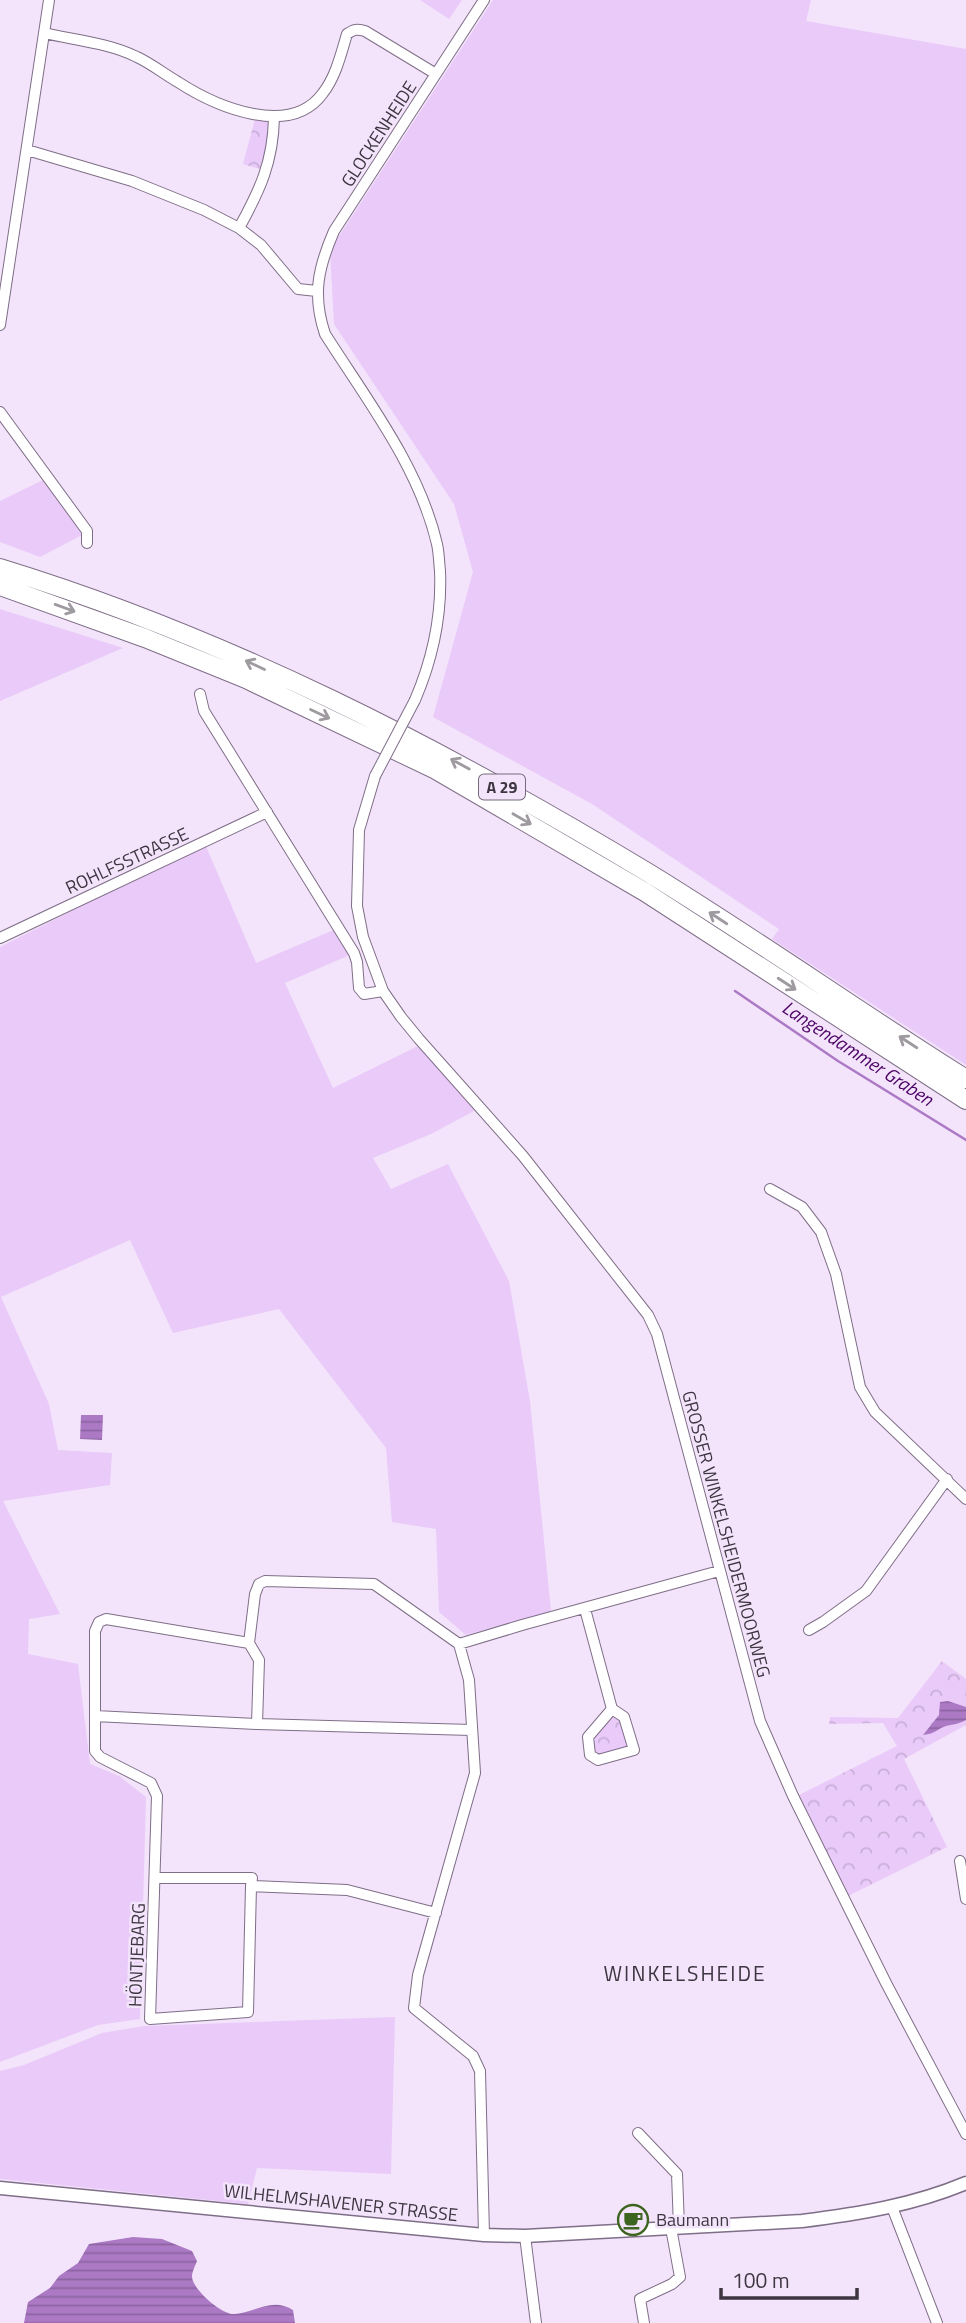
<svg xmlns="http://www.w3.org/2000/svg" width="966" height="2323" font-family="'Titillium Web',sans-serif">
  <defs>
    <pattern id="forest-crowns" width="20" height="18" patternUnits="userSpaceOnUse" patternTransform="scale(1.75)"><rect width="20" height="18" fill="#e9caf9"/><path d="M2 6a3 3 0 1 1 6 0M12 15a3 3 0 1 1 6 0" fill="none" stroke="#c9aed7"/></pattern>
    <pattern id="water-rules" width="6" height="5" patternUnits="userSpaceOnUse" patternTransform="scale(1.75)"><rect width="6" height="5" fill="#ac79c5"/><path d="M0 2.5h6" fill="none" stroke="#8d64a2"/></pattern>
  </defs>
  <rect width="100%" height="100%" fill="#f3e4fb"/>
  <path fill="#e9caf9" d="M420,0H462L449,19Z
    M493,0H811L806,21L966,49V1065L772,939L779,929L592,804L433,717L473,572L454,504L334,324L330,250Z
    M43,480L84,534L40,557L0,542V501Z
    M0,609L123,648L0,701Z
    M205,844L256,963L336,929L352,954L285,983L333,1088L418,1046L476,1110L431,1134L373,1158L391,1189L448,1164L509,1281L530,1401L551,1611L466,1635L439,1612L436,1529L392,1522L386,1448L279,1309L173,1333L130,1240L1,1297L49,1404L58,1450L112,1453L110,1485L3,1501L60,1614L29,1619L28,1654L78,1664L90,1764L119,1776L146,1797L140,2019L98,2025L0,2062V947Z
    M395,2017L391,2174L257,2168L248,2204L0,2179V2071L24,2065L102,2033L144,2026Z"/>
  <path fill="url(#forest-crowns)" d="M255,119L267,121L270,124L263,170L243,164Z
    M942,1661L966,1679V1725L904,1759L947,1847L848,1896L799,1795L897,1746L883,1723L829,1724L830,1717L898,1718Z
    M613,1713L614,1717L623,1722L626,1741L629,1744L627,1749L600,1756L594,1754L592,1738Z"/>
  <path fill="url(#water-rules)" d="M81,1415H103L102,1440L80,1439Z
    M948,1701L966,1707V1720C958,1725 949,1724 941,1728C934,1732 932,1734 923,1735L939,1715L940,1702Z
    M133,2237L162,2239L192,2251L197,2261C195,2266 192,2272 192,2277C193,2290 223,2316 235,2314C256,2312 272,2297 293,2310L295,2323H24L28,2302L50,2288L59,2276L78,2263L89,2244Z"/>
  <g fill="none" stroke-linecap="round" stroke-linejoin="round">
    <path stroke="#ac79c5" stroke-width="2.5" d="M735,991L838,1061L966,1140"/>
    <g stroke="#7f6e87" stroke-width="12">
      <path id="minor" d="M44,33C74,40 109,43 137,57C152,64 164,74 178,82C215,106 290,139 323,93C336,76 341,54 347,34C354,29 357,29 365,31L436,74
        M27,150L132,181L204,210L239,228L261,245L298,289L317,291
        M239,228C260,190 273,162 274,118
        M0,325L49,0
        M0,412L87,531V543
        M200,694L204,711L354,953L357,962L359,988L364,994L383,991
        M415,700C433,658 442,617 440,571C439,562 439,553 437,544C419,467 367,400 325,334C312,295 318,268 334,231L484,0
        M375,776L359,830L357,906L363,937L383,991L401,1017L419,1039L523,1156L648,1315L657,1334L760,1721L793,1796L886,1983L966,2134
        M0,938L267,812
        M770,1189L802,1207L821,1232L836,1274L860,1387L875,1412L966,1499
        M585,1609L612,1709L588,1737L590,1755L598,1760L634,1750L624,1717L612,1709
        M809,1630L823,1622L866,1591L947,1479
        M249,1643L259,1660L257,1724
        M95,1716L257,1724L472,1730
        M960,1861L966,1899
        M155,1878H252L251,1886L347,1890L436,1913
        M251,1886L248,2012L150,2019L157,1796L151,1783L100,1757L95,1751V1631L99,1622L106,1619L249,1643L255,1594L259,1584L265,1581L374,1584L459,1644
        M638,2133L677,2174L679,2227
        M892,2207L937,2323
        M484,2235L480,2071L473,2056L414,2008L418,1975L475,1773L469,1680L459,1644L522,1625L719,1571
        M525,2236L536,2323
        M644,2323L640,2299L672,2284L680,2277L671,2228"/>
    </g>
    <g stroke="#7f6e87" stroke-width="15">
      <path id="tertiary" d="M0,2188L484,2235L525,2236L802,2221C858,2214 914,2205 966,2183"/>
    </g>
    <g stroke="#7f6e87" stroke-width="20">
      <path id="motorway" d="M0,568C229,638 443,749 647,872C755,938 859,1012 966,1079
        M0,586L145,638L246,679L436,770L645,892L966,1100"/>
    </g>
    <use href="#minor" stroke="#fff" stroke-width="10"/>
    <use href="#tertiary" stroke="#fff" stroke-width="12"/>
    <use href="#motorway" stroke="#fff" stroke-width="18"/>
    <g stroke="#7f6e87" stroke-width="12" stroke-linecap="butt">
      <path id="minor-bridge" d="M375,776L415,700"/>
    </g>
    <use href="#minor-bridge" stroke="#fff" stroke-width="10"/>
  </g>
  <defs><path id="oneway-shaft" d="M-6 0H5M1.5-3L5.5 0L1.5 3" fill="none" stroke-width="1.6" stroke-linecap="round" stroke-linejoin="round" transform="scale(1.75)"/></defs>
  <g stroke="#9e9aa0">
    <use href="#oneway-shaft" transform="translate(65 608) rotate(20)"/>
    <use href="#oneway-shaft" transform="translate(255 665) rotate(-155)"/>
    <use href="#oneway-shaft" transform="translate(320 714) rotate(25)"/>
    <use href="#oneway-shaft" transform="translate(460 764) rotate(-151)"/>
    <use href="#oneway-shaft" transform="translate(522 819) rotate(30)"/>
    <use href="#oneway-shaft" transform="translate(718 918) rotate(-147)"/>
    <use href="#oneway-shaft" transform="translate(787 984) rotate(33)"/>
    <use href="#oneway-shaft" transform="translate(908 1042) rotate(-147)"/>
  </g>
  <defs>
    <g id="cafe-ring" transform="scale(1.575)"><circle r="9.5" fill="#f3e4fb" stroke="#3e6520" stroke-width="1.5"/><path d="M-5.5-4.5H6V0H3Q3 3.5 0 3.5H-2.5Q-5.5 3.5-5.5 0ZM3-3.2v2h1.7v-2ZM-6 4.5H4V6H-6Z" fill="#3e6520"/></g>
  </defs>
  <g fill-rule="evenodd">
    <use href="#cafe-ring" x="633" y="2220"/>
  </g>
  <g text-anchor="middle" stroke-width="5" stroke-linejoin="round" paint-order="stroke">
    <rect fill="#f3e4fb" stroke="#746a79" stroke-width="2" x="479" y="774.5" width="46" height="25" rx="5"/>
    <g font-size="16" font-weight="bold" fill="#3d3641">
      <text x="502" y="793">A 29</text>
    </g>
    <g font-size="18" fill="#3d3641" stroke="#f3e4fb">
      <text transform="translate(379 134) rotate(-57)" y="6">GLOCKENHEIDE</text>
      <text transform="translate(127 861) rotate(-25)" y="6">ROHLFSSTRASSE</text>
      <text transform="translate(726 1534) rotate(75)" y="6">GROSSER WINKELSHEIDERMOORWEG</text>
      <text transform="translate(137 1955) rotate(-88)" y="6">HÖNTJEBARG</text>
      <text transform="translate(341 2203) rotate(6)" y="6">WILHELMSHAVENER STRASSE</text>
    </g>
    <g font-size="18" fill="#3d3641" stroke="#f3e4fb" text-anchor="start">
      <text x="656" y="2226">Baumann</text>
    </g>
    <g font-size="19" font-style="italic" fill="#4c0365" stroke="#f3e4fb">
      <text transform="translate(858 1053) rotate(33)" y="7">Langendammer Graben</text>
    </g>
    <g font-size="21" letter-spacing="2" fill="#3d3641" stroke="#f3e4fb">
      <text x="685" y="1981">WINKELSHEIDE</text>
    </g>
  </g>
  <path d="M721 2288v10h136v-10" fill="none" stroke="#3d3641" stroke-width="3.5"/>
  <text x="732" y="2288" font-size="21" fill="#3d3641" stroke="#f3e4fb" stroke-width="5" paint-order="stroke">100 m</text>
</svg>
